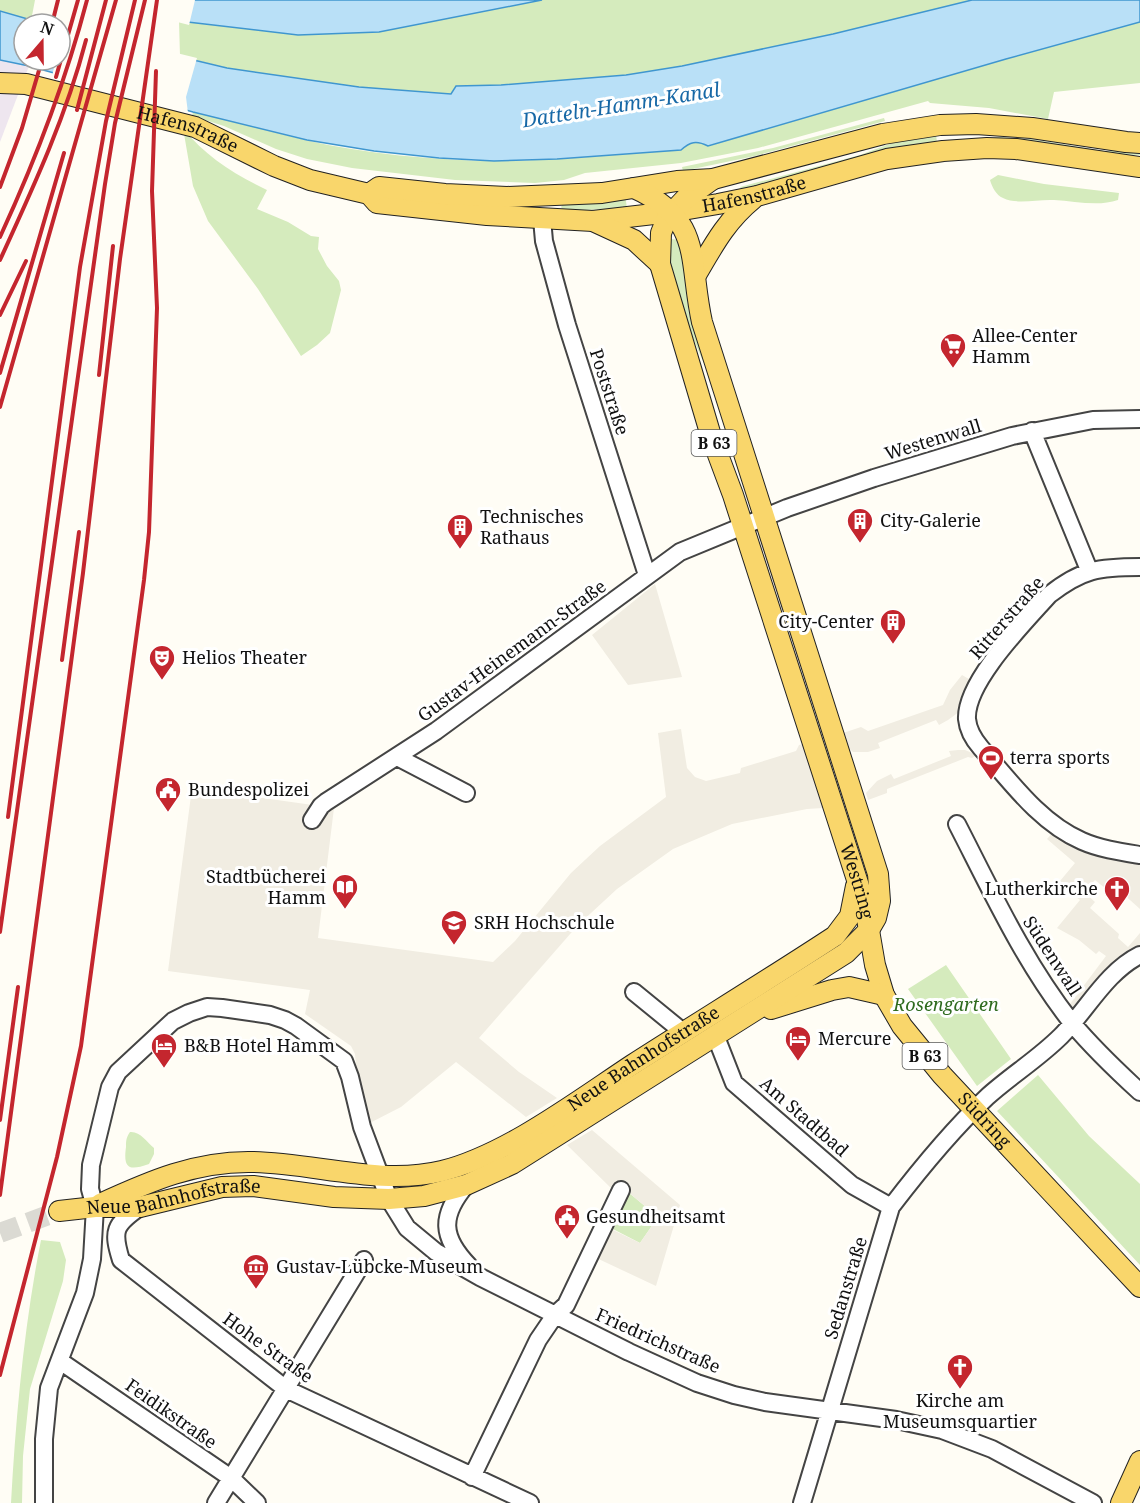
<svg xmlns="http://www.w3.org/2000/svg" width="1140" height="1503" font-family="'Noto Serif',serif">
  <rect width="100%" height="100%" fill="#fffdf5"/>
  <path fill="#eee6ef" d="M0,60L29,66L0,142Z"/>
  <path fill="#d5ebbd" d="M0,0H35L31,21L0,11Z
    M542,0H972L833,34L682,66L626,75L501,85L456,86L451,94L359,87L227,68L180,56L179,21L298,35L379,32Z
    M1140,22V83L1054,92L1048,119L989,108L930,103L928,101L758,148L681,163L585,173L564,180L535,183L455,180L352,168L307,159L276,149L224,126L192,116L193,112L208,115C240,123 273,132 305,140C366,154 432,160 495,161C557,161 619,154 681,150C690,142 696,140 708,146L1006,59Z
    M884,118L885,121L755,156L683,171L682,167L773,148Z
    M183,128C206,157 234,174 267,190L257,209L288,222L311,236L319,237L318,249L327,266L339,281L341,290L330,333L317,345L301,356L258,289L208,221L193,186Z
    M936,134L937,143L742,190L740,187L860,155L908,137Z
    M1000,137L1031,139L1105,151H1140V155L1104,154L982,139Z
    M998,175L1044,184L1119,193L1118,200C1098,207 1075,201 1054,200C1038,199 1017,205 1003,198C996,195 992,187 990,180Z
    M625,195L627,208L564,211L561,207L563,204Z
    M669,239L683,240L685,246L686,290L689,314L713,384C693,338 670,290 669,239Z
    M946,965L1011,1059L977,1086L908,989Z
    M1038,1075L1089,1136L1140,1184V1265L997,1111Z
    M130,1132C140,1131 147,1142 154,1148V1154L149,1164C129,1171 123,1169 126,1147C126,1141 126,1138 130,1132Z
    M628,1192L658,1217L640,1243L611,1228Z
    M41,1240L60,1242L66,1260L63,1281L30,1389L23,1456L22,1503H11C16,1415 24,1326 41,1240Z"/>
  <path fill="#f1ede2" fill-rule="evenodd" d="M655,584L682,677L628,685L592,635Z
    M962,675L974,682L963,709L948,720L939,725L936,720L878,743L880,748L868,752H853L847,747L843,733L861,727L868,731L943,705L950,690Z
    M681,729L687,768L695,777L706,781L740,773L741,768L796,751L799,745L803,744L823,808L807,809L732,824L673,849L617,889L578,925L479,1038L519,1072L557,1098L526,1117L456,1062L401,1107L362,1127L355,1054L351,1046L305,1014L310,990L168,971L192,788L334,808L318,938L493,962L515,941L571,873L600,846L666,797L658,733Z
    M958,750H965L977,755L972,758L968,757L887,789V793L868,800L866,793L877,781L891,774L894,779L951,756L949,751Z
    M1055,830L1140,859V909L1111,883L1106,889L1095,880L1084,892L1095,902L1090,908L1119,934L1118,938L1128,947L1140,933V949L1076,1011L1070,1004L1106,956L1099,951L1096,954L1079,940L1057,928L1080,900L1076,897L1077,895L1060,881L1075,863L1047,839Z
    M592,1130L680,1205L656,1286L590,1255L613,1190L567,1145ZM628,1192L658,1217L640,1243L611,1229Z"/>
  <path fill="#b9e0f7" stroke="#3f96cf" stroke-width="1.5" d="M104,0H542L379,32L298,35L179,21Z
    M972,0H1140V22L1006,59L708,146C696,140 690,142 681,150L557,159L494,161L439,158L374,151L307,140L193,112L29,66L0,60V11L45,24H24V60H60V28L227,68L359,87L451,94L456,86L501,85L626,75L682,66L833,34Z"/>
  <path fill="#fffdf5" d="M101,0H195L189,25L103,3Z
    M66,26L197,58L186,97L188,113L193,116L52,76L56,60H60V46Z"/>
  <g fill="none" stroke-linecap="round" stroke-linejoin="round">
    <path stroke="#dbdad3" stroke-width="20" stroke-dasharray="20 10" stroke-linecap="butt" d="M0,1233L59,1211"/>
    <g stroke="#444" stroke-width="20">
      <path id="minor" d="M542,219L544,241L567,325L647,575
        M1032,431L1089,570
        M1140,567C1099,567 1082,569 1049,595C1025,622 965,682 967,719C968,730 974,740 981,748C1010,781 1040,823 1082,841C1100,849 1121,852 1140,855
        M397,757L466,793
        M312,820L321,806L326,802L436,731L680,552L787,508L874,478L1012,436L1093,420L1140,419
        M957,824C992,892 1024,962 1072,1023C1093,1048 1116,1070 1140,1092
        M634,992L683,1032
        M716,1037L734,1083L852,1185L891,1207
        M466,1185C440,1216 441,1237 469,1266
        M140,1207C114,1225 112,1231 121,1260L286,1389L530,1503
        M60,1361L231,1478L257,1503
        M472,1477L538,1340L555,1315L566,1305L621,1190
        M44,1503V1439L49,1388L85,1293L92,1259L95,1207L90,1189L91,1165L110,1087L118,1072L173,1021L189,1013L207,1007L222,1008L270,1015L285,1020L296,1026L344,1061L350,1077L362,1127L389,1199L407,1228L436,1252L480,1277L629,1352L697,1383L734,1395L765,1402L896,1420L942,1430L992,1449L1093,1503
        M216,1503L364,1260
        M802,1503L891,1207C920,1169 952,1130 987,1097C1010,1076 1038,1059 1061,1036C1087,1010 1106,972 1140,955"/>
    </g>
    <g stroke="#222" stroke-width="22">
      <g id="major">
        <path id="s1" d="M0,83L26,84L195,127L274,166L310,180L369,194L377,203L487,215L593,221L671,212L718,204L757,196L887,159L943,151L987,148L1016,149L1140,167"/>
        <path id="s2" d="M713,179L685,199L667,218L661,233L660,264L711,436L733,495L858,883L865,907L875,965L884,995L902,1026L942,1075L1140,1287"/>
        <path d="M369,194L379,187L445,194L507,197L602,193L677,181L713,179L883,134L940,125L976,124L1032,128L1126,142L1140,143"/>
        <path d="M595,222L634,240L660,264"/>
        <path d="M696,275C713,246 726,221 753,199"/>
        <path d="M771,1009L832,990L849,987L884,995"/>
        <path id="s3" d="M100,1204C150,1181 196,1161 252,1162C315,1163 380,1186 442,1171C506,1155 576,1102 632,1065C699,1022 768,980 835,936L850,916L856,886"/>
        <path id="s4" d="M59,1211L95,1207H140L222,1187L253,1186L334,1197L389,1199L424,1196L466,1185L512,1164L846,953L869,930L876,918L880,901L878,874L702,322C688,259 704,220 634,188"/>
        <path d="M1121,1503L1140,1461"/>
      </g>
    </g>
    <use href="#minor" stroke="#fff" stroke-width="16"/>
    <use href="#major" stroke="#f9d66b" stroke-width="20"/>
    <path stroke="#c4262e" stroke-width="4" d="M52,24L58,0
      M56,77L78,0
      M77,110L106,0
      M0,187L22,128L42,60
      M0,237C36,159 65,84 87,0
      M0,260C33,188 66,117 86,40
      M0,315L26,261
      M0,373L64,153
      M99,375L113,246
      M0,407L116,0
      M62,660L79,532
      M8,817L80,267L106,121L135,0
      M0,932L105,184L115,123L145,0
      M0,1120L18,987
      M0,1195L83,573L120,259L157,0
      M0,1375L57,1157L81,1046L144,580L149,532L157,308L152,191L156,71"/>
  </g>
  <defs>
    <g id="supermarket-pin" transform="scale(1.35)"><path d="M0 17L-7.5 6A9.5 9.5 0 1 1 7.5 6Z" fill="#c4262e" stroke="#fff"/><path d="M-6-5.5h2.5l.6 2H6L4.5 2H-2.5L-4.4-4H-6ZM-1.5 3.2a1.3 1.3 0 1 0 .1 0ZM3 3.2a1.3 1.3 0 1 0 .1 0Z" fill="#fff"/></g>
    <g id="building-pin" transform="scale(1.35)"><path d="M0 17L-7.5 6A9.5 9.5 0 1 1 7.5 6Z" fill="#c4262e" stroke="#fff"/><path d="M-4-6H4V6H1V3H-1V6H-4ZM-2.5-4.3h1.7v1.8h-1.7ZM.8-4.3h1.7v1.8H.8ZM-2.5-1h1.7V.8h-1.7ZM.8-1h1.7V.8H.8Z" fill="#fff"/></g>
    <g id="theatre-pin" transform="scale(1.35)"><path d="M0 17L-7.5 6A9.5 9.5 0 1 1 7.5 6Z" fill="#c4262e" stroke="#fff"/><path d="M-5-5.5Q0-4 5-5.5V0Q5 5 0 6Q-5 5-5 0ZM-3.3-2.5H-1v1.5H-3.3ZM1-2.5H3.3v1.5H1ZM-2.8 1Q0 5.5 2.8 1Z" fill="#fff"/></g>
    <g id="stadium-pin" transform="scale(1.35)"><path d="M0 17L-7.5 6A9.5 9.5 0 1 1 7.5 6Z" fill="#c4262e" stroke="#fff"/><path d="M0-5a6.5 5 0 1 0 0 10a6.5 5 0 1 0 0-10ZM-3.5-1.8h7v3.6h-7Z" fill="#fff"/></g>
    <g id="civic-pin" transform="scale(1.35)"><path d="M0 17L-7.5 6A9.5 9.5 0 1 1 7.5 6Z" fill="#c4262e" stroke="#fff"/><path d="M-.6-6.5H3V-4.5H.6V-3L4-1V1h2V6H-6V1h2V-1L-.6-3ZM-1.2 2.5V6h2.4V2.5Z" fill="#fff"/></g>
    <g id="library-pin" transform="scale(1.35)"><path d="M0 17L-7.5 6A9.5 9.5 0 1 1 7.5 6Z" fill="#c4262e" stroke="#fff"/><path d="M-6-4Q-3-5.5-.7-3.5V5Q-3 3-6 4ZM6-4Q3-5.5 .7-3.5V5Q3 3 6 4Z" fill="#fff"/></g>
    <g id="church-pin" transform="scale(1.35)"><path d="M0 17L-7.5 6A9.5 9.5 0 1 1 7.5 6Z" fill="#c4262e" stroke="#fff"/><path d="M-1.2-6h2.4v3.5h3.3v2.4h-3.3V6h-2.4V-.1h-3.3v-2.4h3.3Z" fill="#fff"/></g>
    <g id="university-pin" transform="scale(1.35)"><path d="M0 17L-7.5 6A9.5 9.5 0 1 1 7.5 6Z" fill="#c4262e" stroke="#fff"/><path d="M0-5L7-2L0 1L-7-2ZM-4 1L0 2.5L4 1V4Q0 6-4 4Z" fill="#fff"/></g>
    <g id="hotel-pin" transform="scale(1.35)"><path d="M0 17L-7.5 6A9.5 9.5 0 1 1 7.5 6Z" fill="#c4262e" stroke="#fff"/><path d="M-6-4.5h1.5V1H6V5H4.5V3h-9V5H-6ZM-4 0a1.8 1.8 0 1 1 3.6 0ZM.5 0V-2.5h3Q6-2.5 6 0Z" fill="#fff"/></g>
    <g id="museum-pin" transform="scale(1.35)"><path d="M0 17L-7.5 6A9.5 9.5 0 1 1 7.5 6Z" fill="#c4262e" stroke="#fff"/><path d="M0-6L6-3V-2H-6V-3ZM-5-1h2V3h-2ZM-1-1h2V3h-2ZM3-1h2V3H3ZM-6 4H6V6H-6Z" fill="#fff"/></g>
  </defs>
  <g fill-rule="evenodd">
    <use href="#supermarket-pin" x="953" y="346"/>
    <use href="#building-pin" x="860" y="521"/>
    <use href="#building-pin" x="460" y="527"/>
    <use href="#building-pin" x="893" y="622"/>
    <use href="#theatre-pin" x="162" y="658"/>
    <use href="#stadium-pin" x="991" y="758"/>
    <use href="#civic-pin" x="168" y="790"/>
    <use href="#library-pin" x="345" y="887"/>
    <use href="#church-pin" x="1117" y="889"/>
    <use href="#university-pin" x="454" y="923"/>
    <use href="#hotel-pin" x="798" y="1039"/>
    <use href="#hotel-pin" x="164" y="1046"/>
    <use href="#civic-pin" x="567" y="1217"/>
    <use href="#museum-pin" x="256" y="1267"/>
    <use href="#church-pin" x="960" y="1367"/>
  </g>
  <g text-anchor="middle" stroke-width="6" stroke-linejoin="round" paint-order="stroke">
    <g fill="#fff" stroke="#585858" stroke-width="1.5">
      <rect x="691.5" y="430" width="45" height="26" rx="4.5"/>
      <rect x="902.5" y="1043" width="45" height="26" rx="4.5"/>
    </g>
    <g font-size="16" font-weight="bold" fill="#111">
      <text x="714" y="449">B 63</text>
      <text x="925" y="1062">B 63</text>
    </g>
    <g font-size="18" fill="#111" stroke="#fff">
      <text dy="6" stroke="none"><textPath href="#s1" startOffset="194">Hafenstraße</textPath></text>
      <text dy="6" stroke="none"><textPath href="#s1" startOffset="780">Hafenstraße</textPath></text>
      <text transform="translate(609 392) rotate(72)" y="6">Poststraße</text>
      <text transform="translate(933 440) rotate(-17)" y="6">Westenwall</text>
      <text transform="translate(1007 618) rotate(-49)" y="6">Ritterstraße</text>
      <text transform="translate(512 651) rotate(-36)" y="6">Gustav-Heinemann-Straße</text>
      <text dy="6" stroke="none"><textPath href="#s2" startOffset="756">Westring</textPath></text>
      <text transform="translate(1052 956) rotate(57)" y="6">Südenwall</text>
      <text dy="6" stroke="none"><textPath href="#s3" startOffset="582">Neue Bahnhofstraße</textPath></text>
      <text transform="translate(804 1117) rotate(41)" y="6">Am Stadtbad</text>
      <text dy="6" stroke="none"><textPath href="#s2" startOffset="1034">Südring</textPath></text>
      <text dy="6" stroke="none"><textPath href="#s4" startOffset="116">Neue Bahnhofstraße</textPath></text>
      <text transform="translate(846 1288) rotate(-73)" y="6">Sedanstraße</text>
      <text transform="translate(658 1341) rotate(24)" y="6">Friedrichstraße</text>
      <text transform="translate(268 1348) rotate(36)" y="6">Hohe Straße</text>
      <text transform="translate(171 1414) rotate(35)" y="6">Feidikstraße</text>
    </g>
    <g font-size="18" fill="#111" stroke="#fff" text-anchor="start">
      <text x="972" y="342">Allee-Center<tspan x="972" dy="21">Hamm</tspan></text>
      <text x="480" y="523">Technisches<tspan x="480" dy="21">Rathaus</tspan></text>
      <text x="880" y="527">City-Galerie</text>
      <text x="874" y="628" text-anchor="end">City-Center</text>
      <text x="182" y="664">Helios Theater</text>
      <text x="1010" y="764">terra sports</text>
      <text x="188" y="796">Bundespolizei</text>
      <text x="326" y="883" text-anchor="end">Stadtbücherei<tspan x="326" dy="21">Hamm</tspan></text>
      <text x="1098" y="895" text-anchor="end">Lutherkirche</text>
      <text x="474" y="929">SRH Hochschule</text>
      <text x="818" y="1045">Mercure</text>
      <text x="184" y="1052">B&amp;B Hotel Hamm</text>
      <text x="586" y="1223">Gesundheitsamt</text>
      <text x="276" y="1273">Gustav-Lübcke-Museum</text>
      <text x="960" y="1407" text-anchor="middle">Kirche am<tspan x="960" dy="21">Museumsquartier</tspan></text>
    </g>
    <g font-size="18" font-style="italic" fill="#2f6b1f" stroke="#fff">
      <text x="946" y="1011">Rosengarten</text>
    </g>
    <g font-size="20" font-style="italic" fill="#1768a6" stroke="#fff">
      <text transform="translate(621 105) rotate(-9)" y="7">Datteln-Hamm-Kanal</text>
    </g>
  </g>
  <g transform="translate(42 42) rotate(20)"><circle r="28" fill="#ffffff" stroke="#a0a0a0" stroke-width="1.5"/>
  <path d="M0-4.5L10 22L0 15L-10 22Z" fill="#c4262e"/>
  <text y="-9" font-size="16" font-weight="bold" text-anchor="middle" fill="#111111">N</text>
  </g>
</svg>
